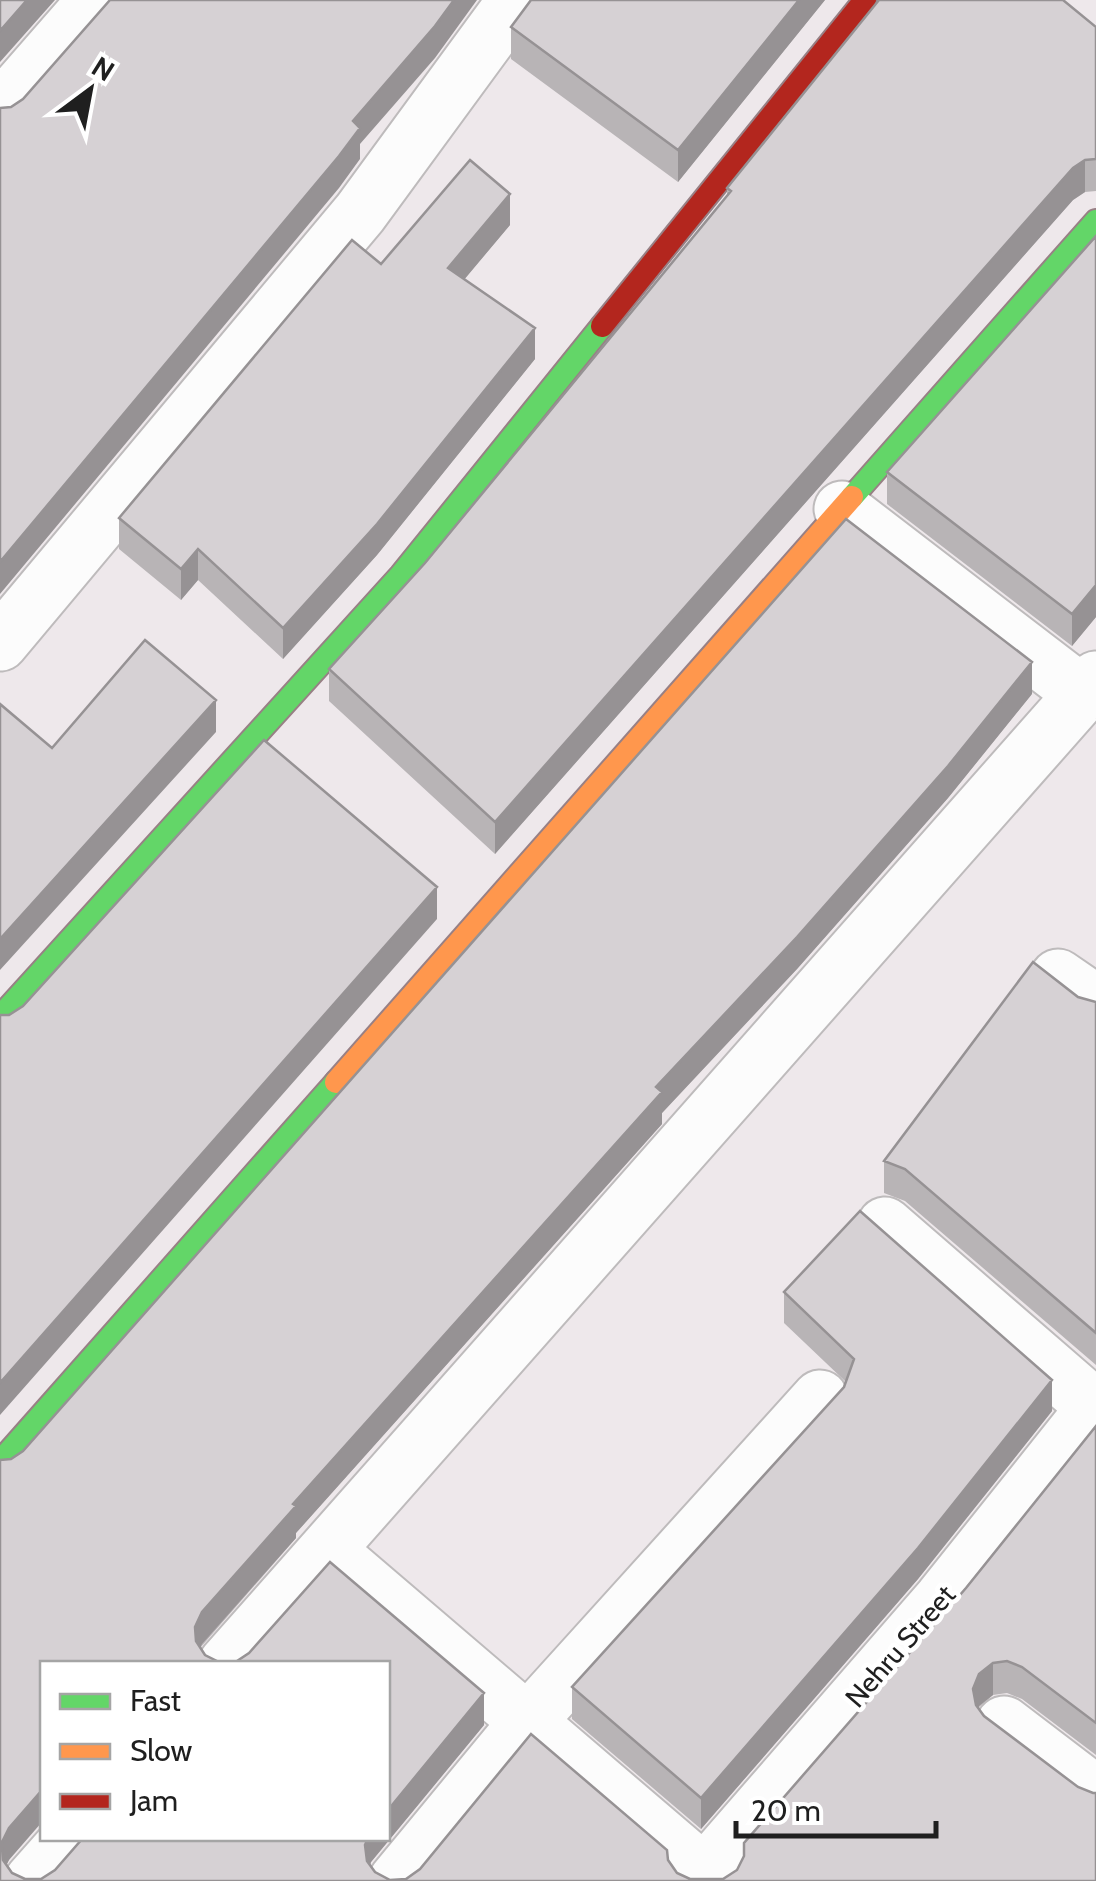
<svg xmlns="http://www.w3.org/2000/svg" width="1096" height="1881" font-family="Cabin,sans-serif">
  <rect width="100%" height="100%" fill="#eee8eb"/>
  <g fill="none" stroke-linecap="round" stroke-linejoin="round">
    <g stroke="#bebbbc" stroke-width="59">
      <path id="street" d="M0,110L96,0
        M842,509L1083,694
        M0,643L360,213L516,0
        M1058,977L1096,1003
        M885,1225L1096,1408
        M327,1550L714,1881
        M226,1664L1096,679
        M1004,1724L1096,1794
        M32,1881L70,1838
        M396,1881L528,1721L820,1398
        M697,1881L942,1599L1096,1406"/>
    </g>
    <g stroke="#988085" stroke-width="26">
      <path id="fast" d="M852,497L1096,221
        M0,1017L401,575L602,326
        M0,1462L336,1082"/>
    </g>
    <g stroke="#988085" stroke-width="26">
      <path id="slow" d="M336,1082L852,497"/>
    </g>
    <g stroke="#988085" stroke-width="26">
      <path id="jam" d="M602,326L865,0"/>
    </g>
    <use href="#street" stroke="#fcfcfc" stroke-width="55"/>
    <use href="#fast" stroke="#63d668" stroke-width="22"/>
    <use href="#slow" stroke="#ff974d" stroke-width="22"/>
    <use href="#jam" stroke="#b3261e" stroke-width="22"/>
  </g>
  <path fill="#b8b4b6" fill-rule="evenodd" d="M825,0L678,182L511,59V27Z
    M1096,27V191L1085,192L1073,200L495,854L329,701V669L425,563L727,195V188Z
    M510,225L464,279L535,359L377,555L283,659L198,580L181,600L119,549V518L381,264Z
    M1096,236V617L1072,646L887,504V472Z
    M1032,694L948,798L797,969L662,1113V1124L296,1533V1538L200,1648L205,1655L221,1663L484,1725L371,1862L370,1865L375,1872L390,1880L668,1860L677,1873L690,1879H723L737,1870L1096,1426V1755L1022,1699L1007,1693L993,1695L978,1708L1096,1881H0L11,1459ZM42,1664L388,1838L41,1879H25L12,1873L6,1865L9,1860Z
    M1078,997L1096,1002V1365L905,1201L884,1193V1161Z
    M784,1292L1052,1411L918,1579L701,1829L572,1719V1687L844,1387L846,1382L784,1323Z"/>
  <path fill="#969294" d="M27,0H55L0,62V31Z
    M454,0H477L435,58L360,144V159L339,188L0,594V562L353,121Z
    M799,0H825L678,182V150Z
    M1085,160V192L1073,200L495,854V822L1073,168Z
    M510,194V225L448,299V268Z
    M535,328V359L377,555L283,659V628Z
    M198,549V580L181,600V569Z
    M1096,585V617L1072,646V614Z
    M1032,662V694L948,798L797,969L662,1113V1124L296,1533V1538L202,1644L195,1659V1627L202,1612L293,1504L656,1087Z
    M216,700V732L0,970V939Z
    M437,887V919L0,1415V1383Z
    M1052,1380V1411L918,1579L701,1829V1798Z
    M993,1663V1695L979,1706L973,1721V1689L979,1674Z
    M484,1693V1725L371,1862L365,1877V1845L368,1838H388V1810Z
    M42,1790V1822L9,1860L2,1874V1842L9,1828Z"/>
  <path fill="#d6d1d4" stroke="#969294" stroke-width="2.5" d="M0,0H27L0,31Z
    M110,0H454L435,26L353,121L360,128L339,156L0,562V108L11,107L23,99Z
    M531,0H799L678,150L511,27Z
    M879,0H1063L1096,27V159L1085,160L1073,168L495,822L329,669L425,563L731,191L727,188Z
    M470,160L510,194L448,268L535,328L377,524L283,628L198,549L181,569L119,518L352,240L381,264Z
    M1096,236V585L1072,614L887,472Z
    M846,519L1032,662L948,766L797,937L656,1087L662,1092L293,1504L296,1506L202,1612L195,1627L196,1641L205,1655L221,1663L237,1661L249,1653L330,1562L484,1693L388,1810V1664H42V1790L9,1828L2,1842L3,1860L12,1873L25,1879H41L55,1870L83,1838H368L365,1845L367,1861L375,1872L390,1880L406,1879L420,1869L531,1734L667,1850L668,1860L677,1873L690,1879H723L737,1870L744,1856V1843L966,1588L1096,1426V1723L1022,1667L1007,1661L993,1663L979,1674L973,1689L976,1705L984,1716L1078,1787L1093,1793H1096V1881H0V1460L11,1459L23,1451Z
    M145,640L216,700L0,939V704L52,748Z
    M264,740L437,887L0,1383V1015H9L23,1006Z
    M1033,962L1078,997L1096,1002V1333L905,1169L884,1161Z
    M860,1211L1052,1380L918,1548L701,1798L572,1687L844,1387L854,1359L784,1292Z"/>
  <g text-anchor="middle" stroke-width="9" stroke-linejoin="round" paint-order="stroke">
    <g font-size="28" fill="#1f1f1f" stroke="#fff">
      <text transform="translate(900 1646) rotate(-49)" y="10">Nehru Street</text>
    </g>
  </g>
  <rect x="40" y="1661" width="350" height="180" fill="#ffffff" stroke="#a5a5a5" stroke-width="2.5"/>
  <rect x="60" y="1694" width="50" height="15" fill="#63d668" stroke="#a5a5a5" stroke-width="2.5"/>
  <text x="130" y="1711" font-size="30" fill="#1f1f1f">Fast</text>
  <rect x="60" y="1744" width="50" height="15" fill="#ff974d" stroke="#a5a5a5" stroke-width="2.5"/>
  <text x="130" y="1761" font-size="30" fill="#1f1f1f">Slow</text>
  <rect x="60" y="1794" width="50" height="15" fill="#b3261e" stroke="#a5a5a5" stroke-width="2.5"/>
  <text x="130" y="1811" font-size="30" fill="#1f1f1f">Jam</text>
  <g transform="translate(90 90) rotate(32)" stroke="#ffffff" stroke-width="8" paint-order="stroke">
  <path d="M0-8L18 38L0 25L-18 38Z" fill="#1f1f1f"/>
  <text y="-15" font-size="28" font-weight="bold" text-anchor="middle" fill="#1f1f1f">N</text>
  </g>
  <path d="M736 1821v15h200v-15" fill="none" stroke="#1f1f1f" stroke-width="5"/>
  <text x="751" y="1821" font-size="30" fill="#1f1f1f" stroke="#ffffff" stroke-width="8" paint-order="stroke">20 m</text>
</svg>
